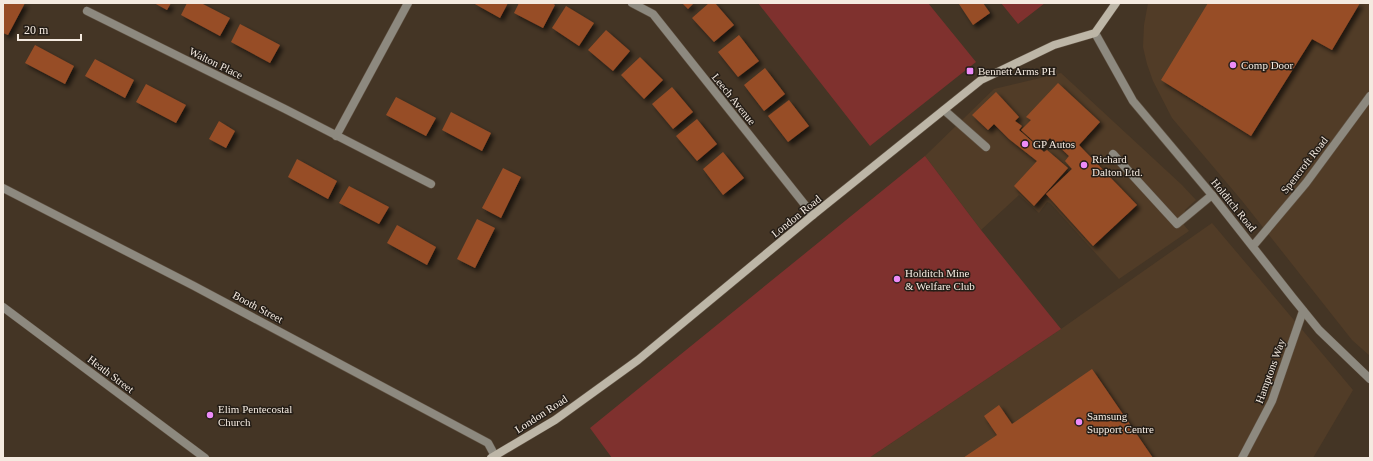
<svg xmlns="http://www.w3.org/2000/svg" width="1373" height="461" font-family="'Times New Roman',serif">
  <defs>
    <filter id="shadow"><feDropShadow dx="3.5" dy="3.5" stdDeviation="2" flood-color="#0009"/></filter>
  </defs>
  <rect width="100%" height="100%" fill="#443525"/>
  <path fill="#513c27" d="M1148,3H1370V356L1352,340L1243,202L1172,118L1153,81L1147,64L1143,47L1144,25Z
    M1061,73L1182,185L1196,200L1185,210L1184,225L1189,231L1119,279L1050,203L1047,202L1039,213L1019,195L981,230L925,156L994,89Z
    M1212,223L1353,390L1313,458H869L1061,329Z"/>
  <path fill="#7f312e" d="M758,3H928L976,62L870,146Z
    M1001,3H1045L1018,24Z
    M925,156L981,230L1061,329L869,458H612L590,428Z"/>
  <path fill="#974d27" filter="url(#shadow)" d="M3,3H25L8,35L3,33Z
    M154,3H171L167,10Z
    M187,3H201L230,18L220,36L181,15Z
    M473,3H508L500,18Z
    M519,3H552L555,5L543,28L514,13Z
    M682,3H694L688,9Z
    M709,3H715L734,25L714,42L692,18Z
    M961,3H983L990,13L973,25L959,4Z
    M1208,3H1360L1332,50L1312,39L1251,136L1161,80Z
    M566,6L594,23L579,46L552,28Z
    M240,24L280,45L270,63L231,42Z
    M606,30L630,51L613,71L588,50Z
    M739,35L759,61L738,77L718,52Z
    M35,45L74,66L65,84L25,63Z
    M640,57L663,80L644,99L621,75Z
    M95,59L134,80L125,98L85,76Z
    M765,68L785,94L764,111L744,85Z
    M1058,83L1100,122L1079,145L1137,205L1093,246L1046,194L1072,169L1065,161L1069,156L1050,138L1041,148L1021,130L1031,120L1026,117Z
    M146,84L186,105L176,123L136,102Z
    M672,87L693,112L673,129L652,104Z
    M996,92L1019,117L1015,121L1022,126L1019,130L1044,152L1047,150L1068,168L1034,206L1014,186L1037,161L1009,139L994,124L988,130L972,115Z
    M396,97L436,118L426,136L386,115Z
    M789,100L809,126L788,142L768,116Z
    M451,112L491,133L482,151L442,130Z
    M697,119L717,144L697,161L676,136Z
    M219,121L235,131L226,148L209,139Z
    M723,152L744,178L723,195L703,169Z
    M297,159L337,181L328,199L288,177Z
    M503,168L521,177L501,218L482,208Z
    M349,186L389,207L379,224L339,203Z
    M477,219L495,228L475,268L457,259Z
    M397,225L436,247L427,265L387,243Z
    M1092,369L1153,458H963L997,435L984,416L999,405L1012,424Z"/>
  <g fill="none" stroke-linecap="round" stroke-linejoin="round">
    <g stroke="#605243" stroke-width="9">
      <path id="lane" d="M944,110L986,147
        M1113,154L1177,224L1212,195
        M1242,458L1272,401L1303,311"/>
    </g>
    <g stroke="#605243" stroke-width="9">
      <path id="street" d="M632,3L653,14L813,215
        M87,11L285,109L431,184
        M1095,33L1133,101L1212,195L1293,298L1319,330L1370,379
        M336,136L408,3
        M3,188L194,286L488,443L495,456
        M1253,246L1306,183L1370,96
        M3,307L205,458"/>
    </g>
    <g stroke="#605243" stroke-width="9">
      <path id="secondary" d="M491,458L555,420L638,360L813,215L981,80L1054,45L1095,33L1116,3"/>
    </g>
    <use href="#lane" stroke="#8d897f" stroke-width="8"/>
    <use href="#street" stroke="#8d897f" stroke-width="8"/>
    <use href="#secondary" stroke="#bdb6a7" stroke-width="8"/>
  </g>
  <g fill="#ed8cf9" stroke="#251e17" stroke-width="1.5">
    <circle cx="1233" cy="65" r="4"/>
    <rect x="966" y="67" width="8" height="8" rx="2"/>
    <circle cx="1025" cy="144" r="4"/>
    <circle cx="1084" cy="165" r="4"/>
    <circle cx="897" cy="279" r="4"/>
    <circle cx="210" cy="415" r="4"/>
    <circle cx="1079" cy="422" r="4"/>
  </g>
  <g text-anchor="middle" stroke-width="3" stroke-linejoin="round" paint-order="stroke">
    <g font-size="11" fill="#f4eae0" stroke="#251e17">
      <text transform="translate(216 63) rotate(26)" y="4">Walton Place</text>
      <text transform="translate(734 99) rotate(51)" y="4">Leech Avenue</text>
      <text transform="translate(1304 165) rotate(-52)" y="4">Spencroft Road</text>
      <text transform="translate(1234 205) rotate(51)" y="4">Holditch Road</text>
      <text transform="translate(796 216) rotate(-39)" y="4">London Road</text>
      <text transform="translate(258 307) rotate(28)" y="4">Booth Street</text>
      <text transform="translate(1270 371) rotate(-70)" y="4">Hamptons Way</text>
      <text transform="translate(111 374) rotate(37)" y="4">Heath Street</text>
      <text transform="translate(541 414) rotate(-33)" y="4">London Road</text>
    </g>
    <g font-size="11" fill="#f4eae0" stroke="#251e17" text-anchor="start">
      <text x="1241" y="69">Comp Door</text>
      <text x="978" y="75">Bennett Arms PH</text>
      <text x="1033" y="148">GP Autos</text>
      <text x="1092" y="163">Richard<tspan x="1092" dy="13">Dalton Ltd.</tspan></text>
      <text x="905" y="277">Holditch Mine<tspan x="905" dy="13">&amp; Welfare Club</tspan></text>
      <text x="218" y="413">Elim Pentecostal<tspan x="218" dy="13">Church</tspan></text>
      <text x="1087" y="420">Samsung<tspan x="1087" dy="13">Support Centre</tspan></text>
    </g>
  </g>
  <rect width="1373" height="461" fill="none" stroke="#f4eae0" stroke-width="8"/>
  <path d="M18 34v6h63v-6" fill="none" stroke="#f4eae0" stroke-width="2"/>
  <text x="24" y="34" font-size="12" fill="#f4eae0" stroke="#251e17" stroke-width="3" paint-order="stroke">20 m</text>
</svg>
